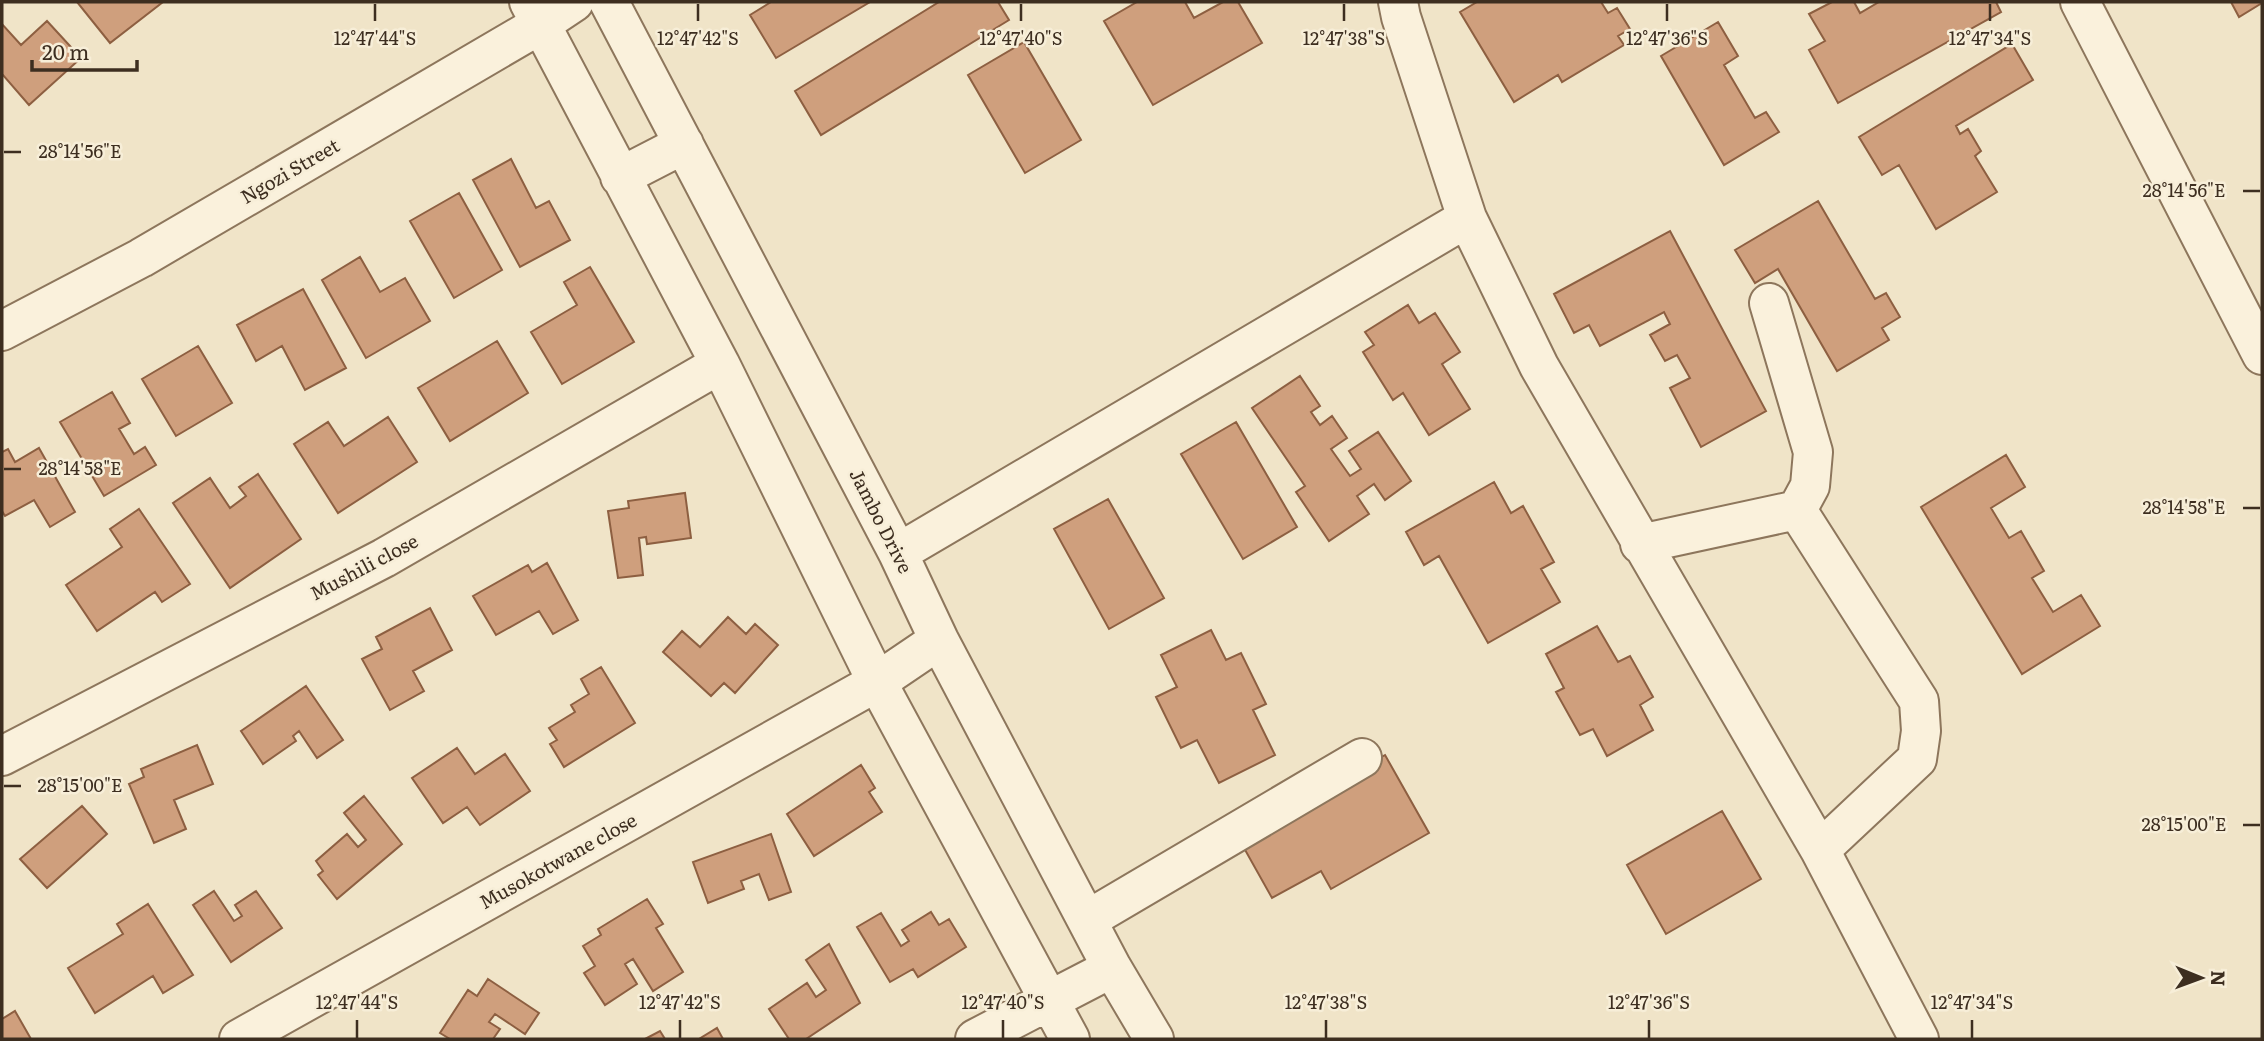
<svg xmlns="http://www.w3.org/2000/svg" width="2264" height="1041" font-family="Literata,serif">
  <rect width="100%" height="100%" fill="#f0e4c8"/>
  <path fill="#cf9f7d" stroke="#8d5f41" stroke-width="2" d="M77,2H163L110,43Z
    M771,2H870L776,58L750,15Z
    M939,2H998L1009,20L821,135L795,91Z
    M1137,2H1185L1194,18L1223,2H1238L1262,43L1153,105L1104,21Z
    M1477,2H1601L1608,13L1617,8L1630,29L1618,36L1624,45L1562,82L1558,75L1514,102L1460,12Z
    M1832,2H1854L1860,13L1879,2H1996L2001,12L1838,103L1809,50L1825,41L1809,14Z
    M2231,2H2262V3L2239,17Z
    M47,21L81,58L29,105L2,74V24L21,45Z
    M1718,22L1738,56L1724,65L1755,118L1766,112L1779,132L1724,165L1661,56Z
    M1024,42L1081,140L1025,173L968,75Z
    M2012,44L2033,80L1956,126L1960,134L1968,129L1981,151L1975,156L1997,192L1936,229L1899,165L1882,175L1859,137Z
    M511,159L536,208L549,201L570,240L520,267L473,180Z
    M459,193L502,270L454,298L410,221Z
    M1818,201L1875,299L1886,293L1900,317L1882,328L1889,340L1837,371L1778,269L1755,283L1735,250Z
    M1670,231L1766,411L1701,447L1670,388L1690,378L1677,355L1665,361L1650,335L1670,324L1664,312L1600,346L1589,325L1574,333L1554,294Z
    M360,257L380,292L405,278L430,321L366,358L322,280Z
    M590,267L634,342L562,384L531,332L577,305L564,282Z
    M303,289L346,368L305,390L282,346L256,361L237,325Z
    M1408,305L1419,323L1435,313L1460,352L1442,364L1470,409L1429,435L1403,393L1393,400L1363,352L1374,345L1365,332Z
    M497,341L528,393L450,441L418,388Z
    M198,346L232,403L176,436L142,379Z
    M1300,376L1320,406L1311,412L1320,425L1332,416L1347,438L1331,449L1350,476L1361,469L1349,451L1378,432L1411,481L1385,500L1374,484L1357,496L1369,514L1329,541L1296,492L1305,486L1252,408Z
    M112,392L130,423L119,429L134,454L145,447L156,465L104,496L60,422Z
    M388,417L417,462L338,513L294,444L328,422L344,446Z
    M1236,422L1297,527L1243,559L1181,454Z
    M39,448L75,512L50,527L34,500L5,516L2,511V452L8,449L15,462Z
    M2006,455L2025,487L1991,508L2009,538L2021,531L2044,571L2032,578L2053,612L2081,595L2100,626L2022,674L1921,507Z
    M258,474L301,539L230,588L173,503L210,478L230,508L246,496L239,487Z
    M1494,482L1511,513L1523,506L1554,562L1541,569L1560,602L1488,643L1439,556L1424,565L1406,532Z
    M685,493L691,538L647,544L646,537L639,538L643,575L618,578L608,511L629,508L628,501Z
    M1108,499L1164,598L1109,629L1054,529Z
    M139,509L190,584L162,602L155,592L97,631L66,585L122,547L110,529Z
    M547,563L578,620L553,634L539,611L496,635L473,596L528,565L532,572Z
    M430,608L452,650L413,671L424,691L390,710L362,659L382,649L376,637Z
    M728,617L746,634L755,624L778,645L735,693L724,683L711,696L663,652L682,631L700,647Z
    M1597,626L1618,662L1630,656L1653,697L1640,705L1653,730L1607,756L1593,729L1580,735L1556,692L1564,688L1546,654Z
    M1211,630L1226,660L1241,653L1266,704L1253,710L1275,755L1219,783L1197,740L1181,748L1156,697L1177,687L1161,655Z
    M601,667L635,723L564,767L550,744L557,740L549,728L575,712L571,705L589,694L581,679Z
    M306,686L343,740L317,758L299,731L293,736L296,741L263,764L241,731Z
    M197,745L213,784L174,800L186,829L154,843L129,784L144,777L141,769Z
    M457,748L475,774L505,754L530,791L480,825L467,807L443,823L412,778Z
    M1385,755L1429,833L1331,889L1321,871L1272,898L1244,848L1291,809Z
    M861,765L875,788L869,792L882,812L814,856L787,814Z
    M364,796L402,844L337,899L318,875L323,871L316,861L347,834L358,847L366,840L344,813Z
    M82,806L107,834L47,888L20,859Z
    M1722,811L1761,879L1666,934L1627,865Z
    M771,834L791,892L769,900L759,874L741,881L744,889L708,903L693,862Z
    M214,891L234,921L242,916L235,905L256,891L282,928L231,962L193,905Z
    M647,899L663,924L656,928L683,972L653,991L633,959L625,964L637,984L605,1005L584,973L595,966L583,946L601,935L598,929Z
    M148,904L193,975L163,993L153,976L95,1013L68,968L123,934L117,924Z
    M931,912L939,925L949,919L966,947L918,977L913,969L890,982L857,927L881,913L901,946L909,941L902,930Z
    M829,944L860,1003L806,1039H789L769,1009L807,983L816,997L826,990L806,960Z
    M488,979L539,1013L525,1034L495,1014L489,1022L500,1029L493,1039H450L440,1033L468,990L477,996Z
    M15,1011L31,1039H2V1019Z
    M717,1028L723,1039H699Z
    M660,1031L665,1039H645Z"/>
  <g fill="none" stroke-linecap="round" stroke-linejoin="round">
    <g stroke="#8d765c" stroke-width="42">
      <path id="minor" d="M529,2L720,364L877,682L1070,1039
        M609,2L898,553L939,640L1112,968L1154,1039
        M1398,2L1401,17L1467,218L1539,366L1820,850L1919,1039
        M2080,2L2262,355
        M620,177L684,144
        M1769,303L1813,452L1810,486L1797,510L1919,701L1921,731L1917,759L1820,850
        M2,331L141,258L541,24L574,2
        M1640,544L1797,510
        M898,553L1467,218
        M2,756L384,558L720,364
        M1087,920L1362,758
        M239,1039L877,682L939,640
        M975,1039L1112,968"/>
    </g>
    <use href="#minor" stroke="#faf1dc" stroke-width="38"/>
  </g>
  <path fill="none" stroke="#3d2e20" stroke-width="2.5" d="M375,21V4M698,21V4M1021,21V4M1344,21V4M1667,21V4M1990,21V4M4,152H21M2243,191H2260M4,469H21M2243,508H2260M4,786H21M2243,825H2260M357,1038V1020M680,1038V1020M1003,1038V1020M1326,1038V1020M1649,1038V1020M1972,1038V1020"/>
  <g text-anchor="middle" stroke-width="5" stroke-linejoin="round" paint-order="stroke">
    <g font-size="19" fill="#3d2e20" stroke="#f7eed8">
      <text transform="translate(290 171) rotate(-30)" y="7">Ngozi Street</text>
      <text transform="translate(881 521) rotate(63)" y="7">Jambo Drive</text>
      <text transform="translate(364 567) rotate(-28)" y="7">Mushili close</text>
      <text transform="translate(558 861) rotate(-29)" y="7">Musokotwane close</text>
    </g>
  </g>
  <g font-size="18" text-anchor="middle" fill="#3d2e20" stroke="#f7eed8" stroke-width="5" stroke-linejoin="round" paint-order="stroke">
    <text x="375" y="45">12°47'44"S</text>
    <text x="698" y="45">12°47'42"S</text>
    <text x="1021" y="45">12°47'40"S</text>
    <text x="1344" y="45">12°47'38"S</text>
    <text x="1667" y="45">12°47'36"S</text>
    <text x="1990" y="45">12°47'34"S</text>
    <text x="80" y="158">28°14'56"E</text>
    <text x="2184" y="197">28°14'56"E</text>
    <text x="80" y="475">28°14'58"E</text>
    <text x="2184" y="514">28°14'58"E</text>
    <text x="80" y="792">28°15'00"E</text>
    <text x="2184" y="831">28°15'00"E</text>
    <text x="357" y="1009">12°47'44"S</text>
    <text x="680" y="1009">12°47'42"S</text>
    <text x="1003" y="1009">12°47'40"S</text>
    <text x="1326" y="1009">12°47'38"S</text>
    <text x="1649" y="1009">12°47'36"S</text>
    <text x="1972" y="1009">12°47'34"S</text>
  </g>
  <rect width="2264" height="1041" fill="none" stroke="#3d2e20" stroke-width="7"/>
  <g transform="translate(2201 978) rotate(91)" stroke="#f7eed8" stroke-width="5" paint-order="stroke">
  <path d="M0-5L12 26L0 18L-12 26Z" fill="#3d2e20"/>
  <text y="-10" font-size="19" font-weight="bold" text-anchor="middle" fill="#3d2e20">N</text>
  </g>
  <path d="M32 60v10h105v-10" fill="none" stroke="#3d2e20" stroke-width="3.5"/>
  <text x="42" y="60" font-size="21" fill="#3d2e20" stroke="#f7eed8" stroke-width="5" paint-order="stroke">20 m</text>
</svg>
